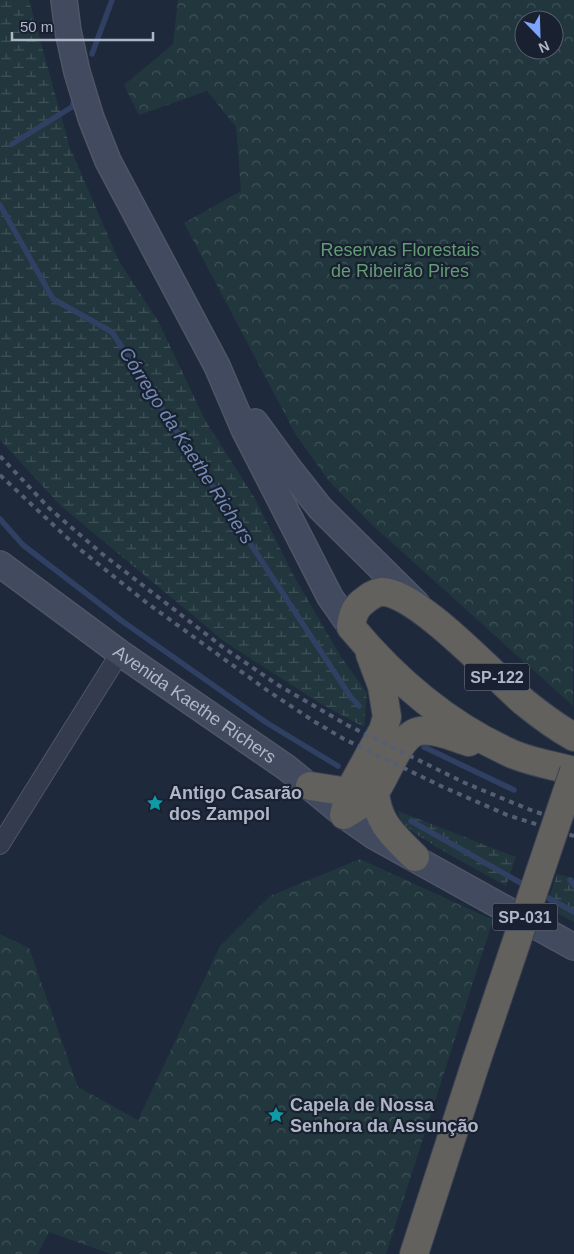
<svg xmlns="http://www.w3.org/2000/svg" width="574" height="1254" font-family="Arial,sans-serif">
  <defs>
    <pattern id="forest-crowns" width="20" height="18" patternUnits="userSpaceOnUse" patternTransform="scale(1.25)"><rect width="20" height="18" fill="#21373d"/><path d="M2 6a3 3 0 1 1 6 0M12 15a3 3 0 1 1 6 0" fill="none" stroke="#3f5258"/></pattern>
    <pattern id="wetland-marsh" width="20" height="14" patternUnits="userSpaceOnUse" patternTransform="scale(1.25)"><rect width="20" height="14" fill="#21373d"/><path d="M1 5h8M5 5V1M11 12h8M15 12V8" fill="none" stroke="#3f5258"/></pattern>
  </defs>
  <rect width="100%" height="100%" fill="#1f293c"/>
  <path fill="url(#forest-crowns)" fill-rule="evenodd" d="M178,0H574L573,706L369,522L329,481L296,435L184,223L241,191L236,127L207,91L139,115L124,85L173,44ZM524,20H554V50H524Z
    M360,859L493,920L386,1254H111L49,1232L38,1254H0V934L29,948L78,1087L138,1120L220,946L270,896Z"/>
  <path fill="url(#wetland-marsh)" d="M0,0H29L70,148L119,261L158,321L205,420L254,497L295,578L341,657L367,693L364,727L323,705L225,642L61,506L0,440Z
    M398,811L516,857L506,886L445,852L416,834L401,822Z
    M557,874L574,878V922L546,907Z"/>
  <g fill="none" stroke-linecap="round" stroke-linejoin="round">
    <path stroke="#304063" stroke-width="5.5" d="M92,54L112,0
      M12,144L72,107L75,97
      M0,205L53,299L112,332L350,696L359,706
      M0,519L23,545L122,621L267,723L338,766
      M424,747L514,790
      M411,821L528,887
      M570,880L574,885
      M541,894L574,912"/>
    <g stroke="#4e5666" stroke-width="20">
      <path id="minor" d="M0,845L120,653"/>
    </g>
    <g stroke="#4e5666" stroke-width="28">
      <g id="secondary">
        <path d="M64,0L68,31L77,72L91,118L108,161L217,366L244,429L330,597L351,627"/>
        <path d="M255,422L290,470L320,508L417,604"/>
        <path id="s1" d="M0,564L120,653L287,768L344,815L374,836L574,947"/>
      </g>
    </g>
    <g stroke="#3b4353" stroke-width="30">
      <path id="trunk" d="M574,737C556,727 540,715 524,702C497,679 414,589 381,592C374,593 369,597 364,601C355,607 352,616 351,627C395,680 445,723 508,752C528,762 553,765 574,771
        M310,786L342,791L351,788
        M375,791C377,823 394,836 415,857
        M344,815C355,808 367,802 375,792C387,776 399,734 420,731C435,728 455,738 469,742
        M344,815L351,788L383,730L387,717L382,686L370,654
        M414,1254L476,1062"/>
    </g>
    <use href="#minor" stroke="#333b4c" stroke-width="18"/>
    <use href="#secondary" stroke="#414a5f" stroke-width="25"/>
    <use href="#trunk" stroke="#62615e" stroke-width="28"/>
    <path stroke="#555f73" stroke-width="4" stroke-dasharray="5 5" stroke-linecap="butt" d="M0,456L49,508L101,553L224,648L278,685L347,725L465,783L533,811L574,824
      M0,475L77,547L147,603L268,691L315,722L344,739L443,787L507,815L574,836"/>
    <g stroke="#3b4353" stroke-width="30" stroke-linecap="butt">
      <path id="trunk-bridge" d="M476,1062L574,771"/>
    </g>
    <use href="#trunk-bridge" stroke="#62615e" stroke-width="28"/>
  </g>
  <defs>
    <g id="sight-bare" transform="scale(1.35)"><path d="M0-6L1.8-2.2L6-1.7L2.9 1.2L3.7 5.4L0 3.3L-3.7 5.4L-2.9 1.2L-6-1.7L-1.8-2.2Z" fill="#0f9aa8" stroke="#192130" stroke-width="2.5" paint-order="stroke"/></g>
  </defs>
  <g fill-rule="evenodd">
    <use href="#sight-bare" x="155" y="803"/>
    <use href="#sight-bare" x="276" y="1115"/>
  </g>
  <g text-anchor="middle" stroke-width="4.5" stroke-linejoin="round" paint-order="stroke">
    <g fill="#192130" stroke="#81899a" stroke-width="1">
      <rect x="464.5" y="663.5" width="65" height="27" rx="4"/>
      <rect x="492.5" y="903.5" width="65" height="27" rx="4"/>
    </g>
    <g font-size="16" font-weight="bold" fill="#aeb6c8">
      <text x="497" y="683">SP-122</text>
      <text x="525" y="923">SP-031</text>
    </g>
    <g font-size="18" fill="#639b75" stroke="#192130">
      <text x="400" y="256">Reservas Florestais<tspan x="400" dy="21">de Ribeirão Pires</tspan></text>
    </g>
    <g font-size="18" fill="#aeb6c8" stroke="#192130">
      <text dy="6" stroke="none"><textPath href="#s1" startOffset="240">Avenida Kaethe Richers</textPath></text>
    </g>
    <g font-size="18" font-weight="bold" fill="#aeb6c8" stroke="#192130" text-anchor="start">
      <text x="169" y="799">Antigo Casarão<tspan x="169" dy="21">dos Zampol</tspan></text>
      <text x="290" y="1111">Capela de Nossa<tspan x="290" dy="21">Senhora da Assunção</tspan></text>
    </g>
    <g font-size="19" font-style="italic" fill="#7489b3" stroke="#192130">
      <text transform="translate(187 445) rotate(57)" y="7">Córrego da Kaethe Richers</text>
    </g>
  </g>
  <g transform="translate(539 35) rotate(157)"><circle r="24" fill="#192130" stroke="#555d6d"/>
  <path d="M0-4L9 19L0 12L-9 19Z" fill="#7ca4ff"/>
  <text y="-8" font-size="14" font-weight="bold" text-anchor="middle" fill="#aeb6c8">N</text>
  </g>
  <path d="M12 32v8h141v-8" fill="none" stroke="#aeb6c8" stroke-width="2.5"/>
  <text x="20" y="32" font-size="15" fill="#aeb6c8" stroke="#192130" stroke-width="4" paint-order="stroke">50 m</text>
</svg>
